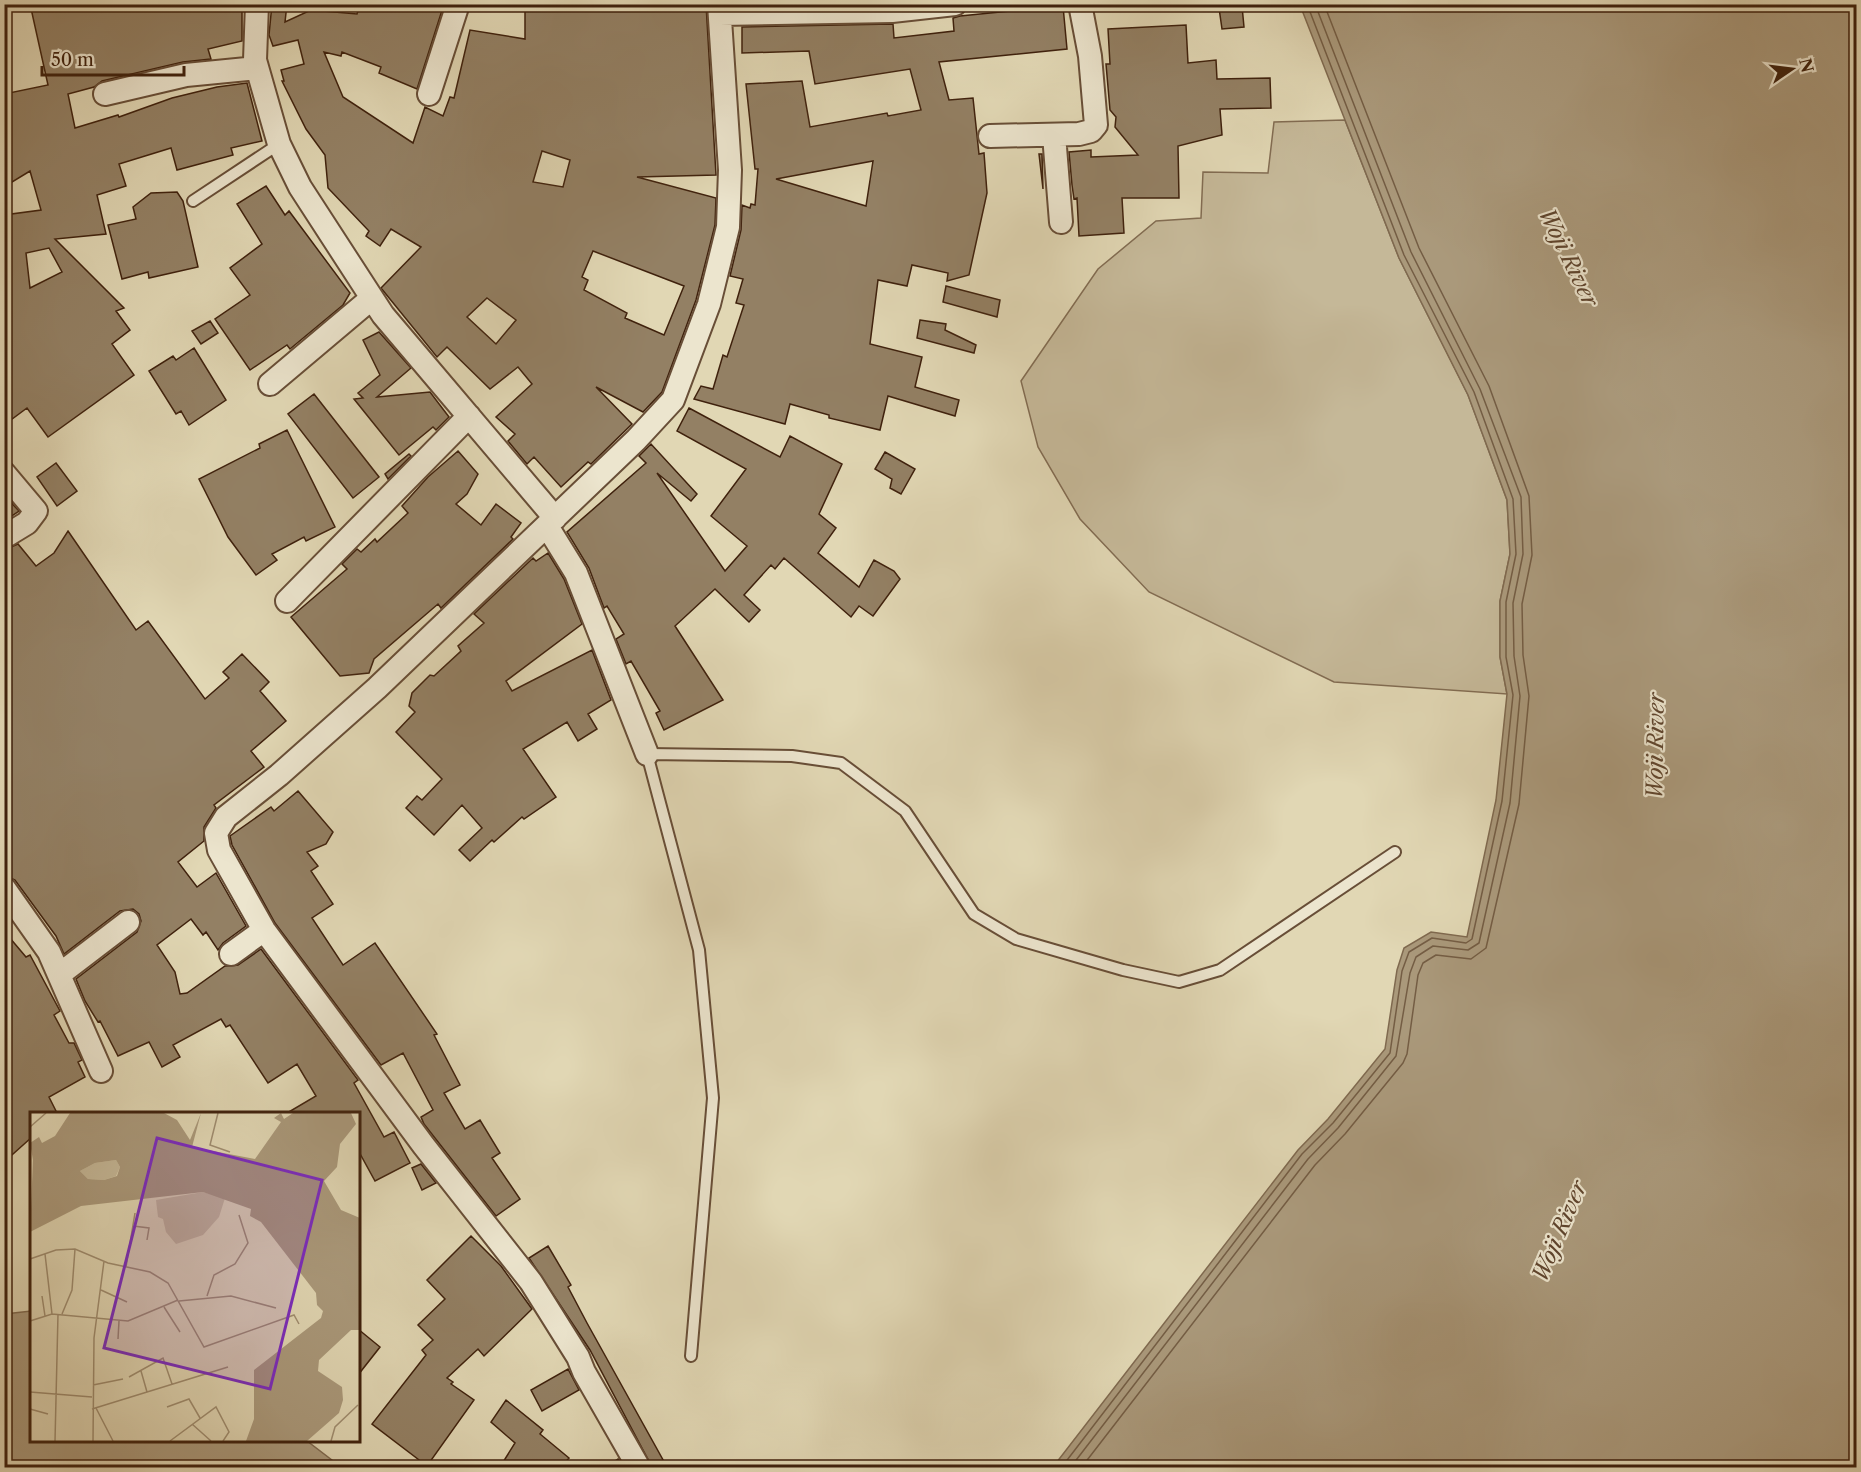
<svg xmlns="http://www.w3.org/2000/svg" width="1861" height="1472" font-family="'Libre Caslon Text',serif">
  <rect width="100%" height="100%" fill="#e1d7b4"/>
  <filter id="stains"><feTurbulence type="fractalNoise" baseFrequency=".00333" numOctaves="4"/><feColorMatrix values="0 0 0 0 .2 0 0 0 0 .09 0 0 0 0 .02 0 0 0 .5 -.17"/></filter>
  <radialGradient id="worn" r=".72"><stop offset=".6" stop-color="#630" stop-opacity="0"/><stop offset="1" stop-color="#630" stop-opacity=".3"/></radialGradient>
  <path fill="#c5b898" stroke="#826c52" stroke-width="1.5" d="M1345,120L1399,258L1468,395L1507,500L1510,554L1500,601V657L1507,694L1334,682L1149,592L1080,519L1038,447L1021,381L1098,269L1156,221L1201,218L1203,172L1268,173L1274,122Z"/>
  <path fill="#aa997b" stroke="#7f694f" stroke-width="1.5" d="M1300,5H1856V1467H1053L1298,1150L1328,1119L1385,1049L1397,970L1404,948L1431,932L1467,937L1496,800L1507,694L1500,657V601L1510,554L1507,500L1468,395L1399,258Z
    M31,1311L32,1440L307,1441L341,1467H5V1314Z"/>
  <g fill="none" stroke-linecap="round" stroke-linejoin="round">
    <path stroke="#745d44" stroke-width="1.5" d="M1061,1468L1302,1154L1333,1123L1390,1053L1402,971L1409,952L1432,938L1466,943L1472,939L1502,801L1513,695L1506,657V602L1516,554L1513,499L1474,392L1404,255L1307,4
      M1070,1468L1308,1159L1338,1128L1396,1056L1410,973L1416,957L1433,946L1468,950L1479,943L1510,803L1520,696L1514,656L1513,603L1523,554L1521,497L1480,389L1411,252L1315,4
      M1081,1468L1315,1165L1345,1134L1403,1063L1407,1054L1418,975L1423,963L1436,955L1471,959L1486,948L1519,804L1529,696L1523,655L1522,604L1532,555L1529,496L1489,386L1419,248L1324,4"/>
  </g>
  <path fill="#938064" stroke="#3f210d" stroke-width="1.5" fill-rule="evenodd" d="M30,4H242V41L208,49L211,59L183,62L102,81L94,87L68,94L75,128L118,115L119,117L172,98L217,87L247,83L262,141L231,148L233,155L177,170L171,148L119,164L126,186L97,195L106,234L55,239L124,308L116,311L130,330L112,344L134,375L48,437L27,408L4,425V368L11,363L4,351V215L41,210L30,171L4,187V94L48,85ZM49,248L62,272L30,288L26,253Z
    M272,4H287L285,22L311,10L357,14L360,4H444L417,89L379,73L381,67L342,52L341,56L324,52L343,97L413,143L425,107L443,116L450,97L454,98L470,30L525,39V4H706L716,175L637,177L716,198L715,225L696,300L662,392L643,412L596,387L632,424L591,464L588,462L561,487L534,457L527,464L508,441L515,434L496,417L532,384L518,367L490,389L447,347L437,357L381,288L421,247L391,229L380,246L366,236L369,231L328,188L325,155L306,129L282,81H284L281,70L304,64L298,40L273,46L269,35ZM542,151L570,160L563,187L533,182ZM593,251L684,286L664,335L625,318L627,313L584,290L588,280L582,277ZM487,298L516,320L496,344L467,317Z
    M1063,6L1067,49L939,62L949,100L973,98L979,154L984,153L987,193L969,275L947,281L948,273L912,265L907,286L878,280L870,344L922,357L915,387L959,400L955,416L888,396L880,430L829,418V415L790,404L785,424L694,399L701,386L713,389L723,355L727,357L744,305L736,303L743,279L730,276L741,230L742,205L750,208L751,204L755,205L758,169H755L746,84L802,81L810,127L887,113L888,116L921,110L910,69L815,84L809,51L742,53V27L893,24L894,38L954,31L953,18L960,16ZM873,161L866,206L776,179Z
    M1242,6L1244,27L1222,29L1219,8Z
    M1186,25L1188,63L1216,60L1217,79L1270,78L1271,108L1220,109L1222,135L1178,146L1179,198H1122L1124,233L1079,236L1077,198L1074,199L1072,185L1069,152L1091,150V157L1138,155L1115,127L1116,117L1110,110L1106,64H1110L1108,29Z
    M1039,154H1042L1043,189Z
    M266,186L285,215L289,211L350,293L343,305L290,349L287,345L250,370L215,319L250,295L230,268L262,244L237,204Z
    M177,192L183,201L198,267L149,278L148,272L122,279L108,225L136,219L133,207L151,193Z
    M946,286L1000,300L997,317L943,302Z
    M920,320L946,324L945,330L976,345L974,353L917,338Z
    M210,321L218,333L201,344L192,331Z
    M379,332L411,368L377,397L430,392L449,417L436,430L433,427L399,455L354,399L363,398L358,393L380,375L363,340Z
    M194,348L226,400L189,425L181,411L176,414L149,371L173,356L176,360Z
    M314,394L379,477L353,498L288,414Z
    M689,408L780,457L790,436L842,464L819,514L836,528L818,553L859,587L874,560L894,571L900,579L873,616L859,606L851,617L784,558L775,569L771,565L744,595L760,610L749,622L715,589L675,626L723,700L664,730L656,713L660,711L631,661L626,664L616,639L624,634L607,606L604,608L589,568L567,532L646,463L639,456L651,444L697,494L691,501L657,473L725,571L747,546L711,516L746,469L677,431Z
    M287,430L335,527L306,541L304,537L272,554L277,560L256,575L228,537L199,479L260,448L259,444Z
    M458,451L478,474L467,494L456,504L481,525L496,504L521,523L511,537L513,539L441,608L438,604L374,659L369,673L340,676L291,617L347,569L342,564L357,549L361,552L375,539L377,542L408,513L402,506L428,477Z
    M885,452L915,469L901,494L890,488L892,479L875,469Z
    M409,454L411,456L388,479L385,474Z
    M56,463L77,491L57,506L37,477Z
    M4,495L19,511L4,521Z
    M68,531L136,630L148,621L205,699L229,678L223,672L242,654L269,682L260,691L286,721L251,751L264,767L214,805L216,808L204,827V841L178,862L197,887L216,873L246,926L223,943L218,950L206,932L203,935L191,919L157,945L175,972L180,994L187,993L225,966L238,965L261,949L358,1080L354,1083L384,1137L394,1132L410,1163L375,1181L358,1150V1113H287L316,1096L297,1064L268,1083L230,1025L226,1027L221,1019L173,1045L180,1057L162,1067L149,1042L118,1056L100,1021L98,1022L85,1001L76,979L137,932L141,921L139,914L133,909L120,911L64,954L56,936L15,880L4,875V590L11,585L4,577V550L18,544L36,566L54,553Z
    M548,553L564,579L582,624L506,681L512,691L592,650L611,700L588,714L597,729L578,741L567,722L523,749L556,797L524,819L522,817L494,842L492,840L470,861L459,850L482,828L462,805L434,835L406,808L417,796L422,800L442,779L396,732L415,712L409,706L412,693L430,675L434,676L461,651L458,646L484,623L474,614L533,558L536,561Z
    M298,791L333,832L326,844L307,852L318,866L311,871L333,904L312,918L343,965L375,943L437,1034L434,1035L460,1085L444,1093L465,1129L480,1120L500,1153L492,1158L520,1199L496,1216L424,1124L421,1117L433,1110L403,1053L381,1065L275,923L232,845L230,836L271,807L274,811Z
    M4,931L26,957L30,955L60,1011L54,1015L69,1043H74L82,1060L78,1062L85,1077L49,1097L57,1113H32V1137L4,1162Z
    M421,1164L436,1183L422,1190L412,1168Z
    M471,1236L501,1266L532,1309L484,1356L478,1349L447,1378L453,1382L451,1384L474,1400L427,1466L372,1424L426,1355L422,1350L433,1340L418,1325L445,1299L427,1280Z
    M548,1246L571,1285L568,1287L587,1323L667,1467H652L590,1350L529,1258Z
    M358,1329L380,1347L358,1375Z
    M568,1369L579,1390L542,1411L531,1390Z
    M506,1400L543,1430L540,1434L569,1458L561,1467H500L515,1443L491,1422Z
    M618,1459L623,1467H606Z"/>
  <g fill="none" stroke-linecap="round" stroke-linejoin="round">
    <g stroke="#684e37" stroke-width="14">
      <path id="service" d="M193,201L279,144
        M691,1356L713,1098L699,950L647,754L792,756L841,763L905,811L974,914L1016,939L1123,970L1179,982L1220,970L1395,852"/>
    </g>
    <g stroke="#684e37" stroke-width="26">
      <path id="minor" d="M257,4L255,60L279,144L300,187L383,315L555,518
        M720,14L892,11L955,4
        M105,94L186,75L257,68
        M429,94L458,4
        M1054,135L1061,222
        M990,136L1079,134L1091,131L1096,125L1090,56L1080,4
        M270,384L372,298
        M4,473L36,511L27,523L4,537
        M547,526L576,573L647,754
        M287,601L469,416
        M4,888L49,952L101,1071
        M231,954L264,930
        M60,974L128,922
        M639,1468L584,1372L578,1357L531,1282L424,1146L264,930L219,850L216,833L226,817L279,775L377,688L636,440L673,400L709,304L728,227L730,170L719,4"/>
    </g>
    <use href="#service" stroke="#ece5ce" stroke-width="10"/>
    <use href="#minor" stroke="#ece5ce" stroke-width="22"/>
  </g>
  <g text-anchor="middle" stroke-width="4.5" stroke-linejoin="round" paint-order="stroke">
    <g font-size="22" font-style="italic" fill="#5f452e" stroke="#ece5ce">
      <text transform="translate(1569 257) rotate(64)" y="8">Woji River</text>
      <text transform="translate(1655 746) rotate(-89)" y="8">Woji River</text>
      <text transform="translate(1559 1231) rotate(-67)" y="8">Woji River</text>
    </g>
  </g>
  <g transform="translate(30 1112)">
    <rect width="330" height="330" fill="#e1d7b4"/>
    <path d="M86,48L90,55L86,64L74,68L58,67L50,59L65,51ZM173,80L195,86L189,105L173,123L146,132L136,120L133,107L128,105L126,88Z" fill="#c5b898"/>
    <path d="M40,1H134L147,8L160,28L171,1L162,35L225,47L251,10L244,6L251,1L254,7L263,1H321L326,12L310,32L307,55L294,69L311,98L330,106V218H321L289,248L288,259L312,275L313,288L309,301L277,329H216L224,307V258L291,206L293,199L287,193L286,181L231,110L220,104L221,97L173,80L51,94L0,120L3,48L0,31L9,25L12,31L25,24ZM86,48L90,55L87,64L74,68L58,67L50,59L65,51Z" fill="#aa997b" fill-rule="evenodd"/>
    <path fill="none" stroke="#a08e71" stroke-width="1.5" d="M188,1L180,33L200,40M0,15L16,1M103,114L119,116L117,128M15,142L22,202M0,147L26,138L45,137L78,151L120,160L138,171L174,235L264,203L269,212M96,155L105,101M71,178L97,190M12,184L15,204M177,184L184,163L205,152L218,131L209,103M149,189L201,184L246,196M134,195L150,220M32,202L42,178L45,137M0,209L22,202L98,209L148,188M0,216V241M88,227L89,209M111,259L117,280M99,265L133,246L142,272M63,273L93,267M0,280L62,285M137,295L159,287L170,306M66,296L83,329M0,297L18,302M62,297L198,255M162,312L181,329M25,329L28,202M63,329L64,226L74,149M140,329L186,295L199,320L193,329M301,329L305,315L328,293"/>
    <path fill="#7b2cbf" fill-opacity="0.15" stroke="#7b2cbf" stroke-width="3" d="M127,26L292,68L240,277L74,236Z"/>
    <rect width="330" height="330" fill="none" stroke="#3f210d" stroke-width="3"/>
  </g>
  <rect width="1861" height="1472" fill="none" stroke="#e1d7b4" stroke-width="24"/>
  <rect x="6" y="6" width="1849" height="1460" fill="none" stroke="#3f210d" stroke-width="3"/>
  <rect x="12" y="12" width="1837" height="1448" fill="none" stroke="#3f210d" stroke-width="1.5"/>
  <g transform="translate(1792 69) rotate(76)" stroke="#ece5ce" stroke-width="4.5" paint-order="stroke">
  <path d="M0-4.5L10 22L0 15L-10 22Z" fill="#3f210d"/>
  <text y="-9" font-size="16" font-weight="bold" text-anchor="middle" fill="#3f210d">N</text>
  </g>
  <path d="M42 66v9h142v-9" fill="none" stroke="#3f210d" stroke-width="3"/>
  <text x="51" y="66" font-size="18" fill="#3f210d" stroke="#ece5ce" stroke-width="4.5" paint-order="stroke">50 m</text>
  <rect width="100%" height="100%" filter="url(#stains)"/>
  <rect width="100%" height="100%" fill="url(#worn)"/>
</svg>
